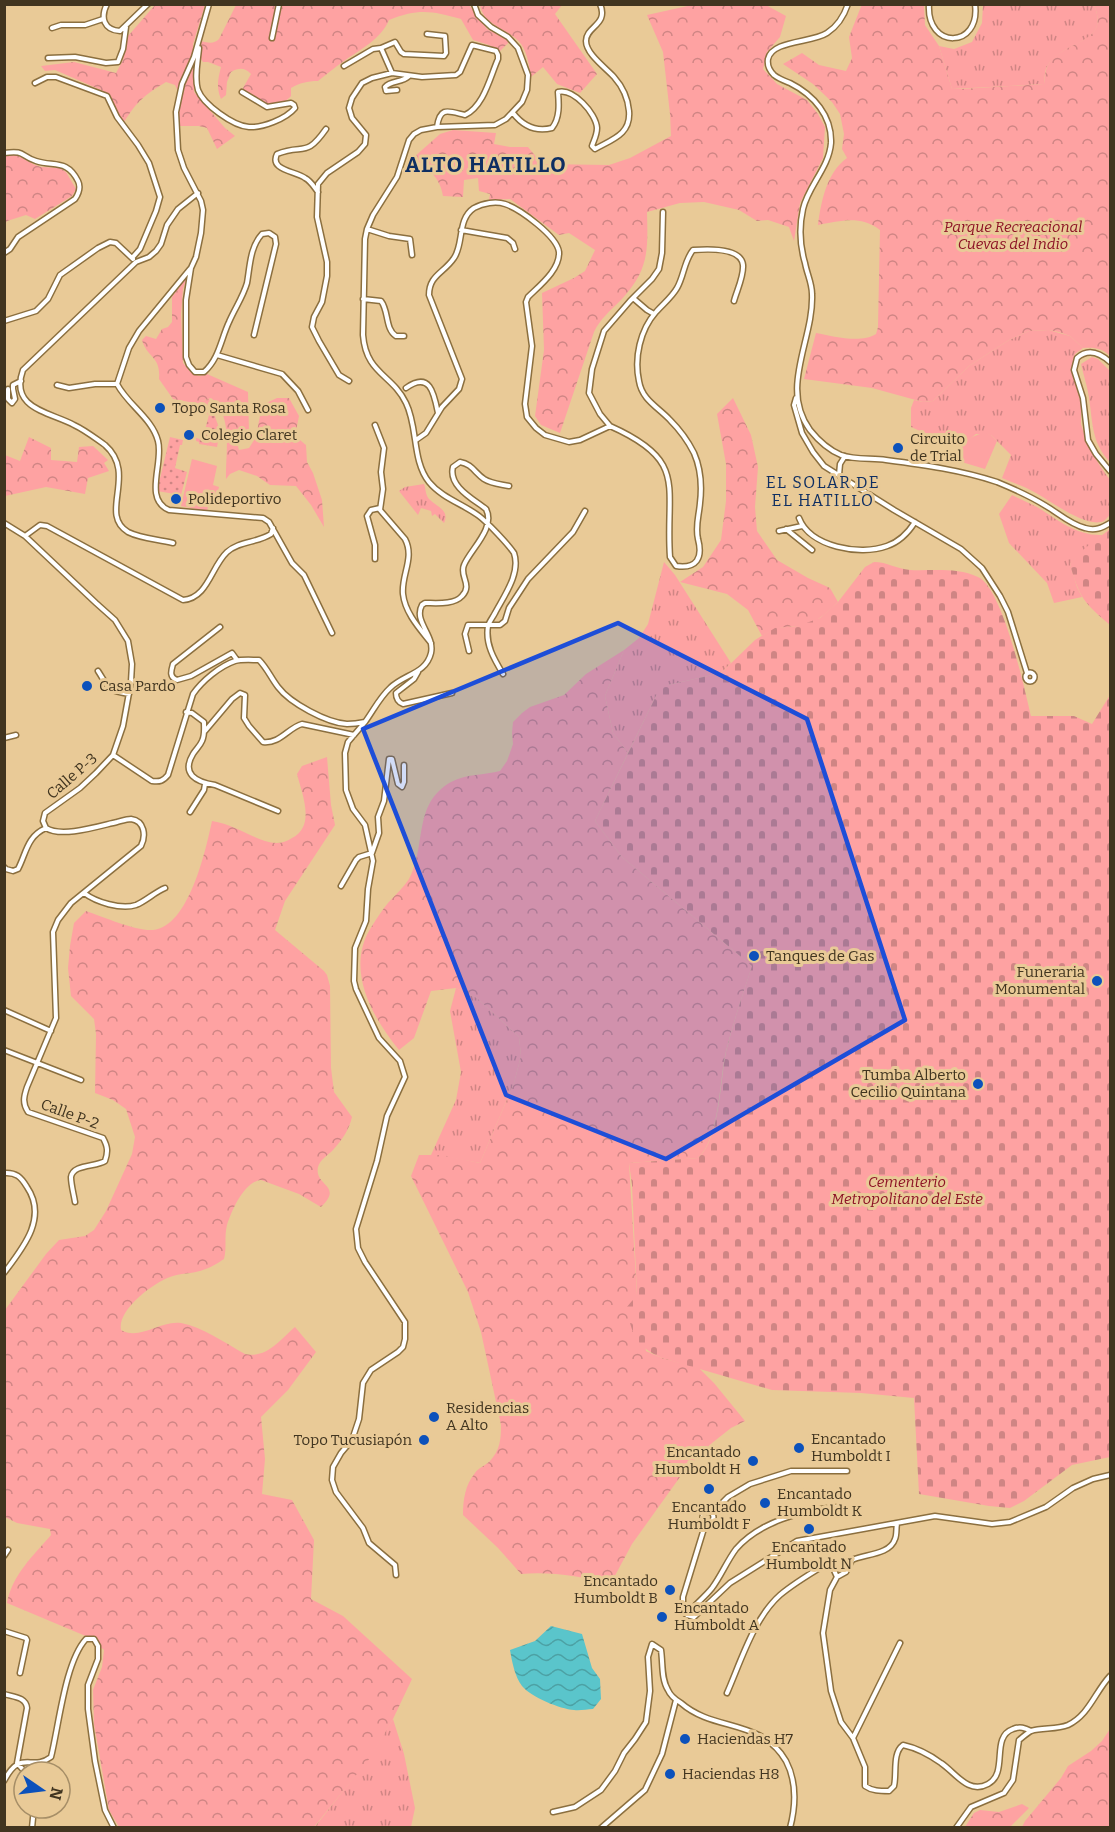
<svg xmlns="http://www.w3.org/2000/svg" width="1115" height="1832" font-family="Bitter,serif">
  <defs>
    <pattern id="grass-tufts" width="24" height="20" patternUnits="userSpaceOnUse" patternTransform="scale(1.5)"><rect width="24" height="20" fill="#fea2a2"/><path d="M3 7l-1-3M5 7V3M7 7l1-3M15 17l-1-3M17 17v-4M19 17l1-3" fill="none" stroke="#cf8584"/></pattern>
    <pattern id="forest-crowns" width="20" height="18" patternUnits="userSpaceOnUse" patternTransform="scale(1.5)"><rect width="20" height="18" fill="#fea2a2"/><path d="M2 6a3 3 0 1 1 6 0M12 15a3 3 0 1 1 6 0" fill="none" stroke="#cf8584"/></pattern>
    <pattern id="cemetery-stones" width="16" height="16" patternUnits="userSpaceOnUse" patternTransform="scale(1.5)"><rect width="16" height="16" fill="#fea2a2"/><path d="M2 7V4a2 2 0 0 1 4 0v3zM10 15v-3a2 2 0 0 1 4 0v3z" fill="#cf8584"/></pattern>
    <pattern id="park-dots" width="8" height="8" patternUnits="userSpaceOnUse" patternTransform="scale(1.5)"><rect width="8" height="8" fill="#fea2a2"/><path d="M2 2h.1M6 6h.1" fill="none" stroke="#cf8584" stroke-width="1.8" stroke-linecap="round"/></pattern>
    <pattern id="water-waves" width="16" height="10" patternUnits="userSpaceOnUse" patternTransform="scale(1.5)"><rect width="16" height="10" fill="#5ac5cb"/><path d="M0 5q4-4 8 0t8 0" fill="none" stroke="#4ca1a4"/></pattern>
  </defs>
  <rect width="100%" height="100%" fill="#e9ca97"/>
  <path fill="url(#grass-tufts)" d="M983,5H1094C1111,45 1065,39 1048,65C1044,70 1045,78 1044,84L952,89L939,46L954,49L972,42L982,23Z
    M1049,330L1070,336L1083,348L1075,354L1072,365L1081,404V424L1087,443L1100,466L1110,480V515C1109,516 1105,520 1104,521C1087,529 1051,501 1036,493C1026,487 1013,483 1002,478L1011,455L991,435L976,434L960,447V440L936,438L911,427V408L914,400L923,402L933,401L969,366L1009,340L1029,331Z
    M1092,357L1098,359L1110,371V462C1090,442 1093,418 1088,392C1086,382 1083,373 1081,364Z
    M424,484C426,489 425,494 429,499C437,507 450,510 444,523L435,514L432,516L431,511L421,508L418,515L399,491L405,487Z
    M1012,495C1020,499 1029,503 1037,507C1058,520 1077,536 1102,535L1070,564L1077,587L1082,597L1054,603L1047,583L1009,543L999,514Z
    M664,562L675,575L731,663L721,673L668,685L656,696L628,753L613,733L605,696L624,650L639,638L648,624Z
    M456,988L477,998L519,1037L521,1056L514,1083L480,1163L442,1156L431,1155L456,1100L461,1072L450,1011Z
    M393,1719L404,1754L415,1808L411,1827L314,1828L369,1758Z"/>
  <path fill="url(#forest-crowns)" d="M862,4L924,5L925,25L939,46L952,89H961L1044,84C1045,78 1045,70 1048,65C1064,39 1111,45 1094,5H1110V356C1102,348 1094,347 1083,348L1070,336L1059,332L1049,330L1029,331L1009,340L969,366L933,401L923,402L872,388L804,379L816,333C833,336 860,344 876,334L878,327L880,230C859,215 842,221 818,225C821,201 827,172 847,158L842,149L844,134L840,114L832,102L813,84L783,64L802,53L819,65L846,71L852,58L849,37Z
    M155,5H205L193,44L194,92L225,128L235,136L217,149L207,128L199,126H179L178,107L180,95L175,85L166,82C144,95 134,104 122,126L111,97L101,90L55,70L45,71L41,66L74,62L116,73L123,60L128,36Z
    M236,5H469L487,29L510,41L500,51L489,45L473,40L461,19C432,11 419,8 389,20C381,39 361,49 344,61C335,67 327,74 318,81C307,81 300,83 291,88V96C276,112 260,102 244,93L243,88L251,74C244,67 239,68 231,72L227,82L226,95L221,99C216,87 218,79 221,67L208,62H203L201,59V41C209,43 214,44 219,39Z
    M480,5H562L555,14L597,74L580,93L557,84L543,67L531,77C529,66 528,54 521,44C510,29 483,26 480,5Z
    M692,5H766L786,16L780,37L767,52L763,69L777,84L807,100L818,114L825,127L823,158L800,203L794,241L789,227L768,220L757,221L739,210L704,202L680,203L647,212C648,251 649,270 621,300C611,310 600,319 594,332L560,433L541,425L535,416L544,350L542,293L574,278L585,271L595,250L569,233L559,235L510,199L489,200L490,194L479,191L478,178L464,180L463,197L443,196C440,177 428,168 413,158L440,134L453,130L496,133L494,144L510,147H528L542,164L609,165L630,158L671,136L670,114L663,52L647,15Z
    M5,155H17L33,164L41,167L60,168L66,172L76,189L72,196L35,219L26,215L7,221L5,224Z
    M187,277L183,289L181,314L183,363L191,372L199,376L207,374L248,392L249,433L237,443L239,450L249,448L256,437L262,405L277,398H289L299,416L295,436L306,445L307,462L313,473L322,500L324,527L311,505L296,486L270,485L257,476L239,470L230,474L226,479C225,454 234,416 211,398L201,401L200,404L173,399L159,379C161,356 147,358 142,340L146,336L156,339L162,329L168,327L172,322V297Z
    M733,398L751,435L758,467L755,507L757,531L777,560L808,578L830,588L838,602C826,613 815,625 798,626C779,628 779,626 762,636L748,610L727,594L680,582L703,567L721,540L726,501V464L717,414Z
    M29,437L51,448V460L77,462L79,447L93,446L108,460L104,463L109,471L88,478L85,494L46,487L5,496V455L20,461Z
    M624,650L605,696L613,733L628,753L595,821L622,857L752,966C743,994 733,1023 726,1051C719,1081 720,1138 698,1158L629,1163L637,1295L646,1351L662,1358L699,1368L714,1383L745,1421L731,1428L712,1443L685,1470L632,1544L611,1583C581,1577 551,1571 521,1574L498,1548L463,1515C463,1500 465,1485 475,1473C478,1468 485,1466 490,1461C500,1450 501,1439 501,1425L481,1332L468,1292L411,1176L419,1155H442L480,1163L514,1083L521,1056L519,1037L477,998L456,988L431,991L414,1038L399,1050C372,1017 344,968 372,926C377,918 382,910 388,903C395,895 403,888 409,879C427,846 412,804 451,782C465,774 485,775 500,771L507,761L513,744L512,733L513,722L522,713L530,707L564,695L586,674Z
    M327,757L331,805L335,825L285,901L275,930L324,971L327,975L330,986L331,1068L334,1092L352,1117C349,1130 342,1140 333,1150C328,1155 320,1160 318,1167C314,1186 344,1185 321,1207L299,1194L261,1180C244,1182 232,1210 227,1225C224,1237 227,1248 224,1259C218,1263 210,1268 203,1270C192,1274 180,1273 170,1277C153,1283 117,1310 121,1330C140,1341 160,1320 181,1323C203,1327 225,1343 245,1354C266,1359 280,1340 295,1327L316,1352L288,1390L261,1417L265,1459L262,1494L292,1500L314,1540L311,1599L343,1616L412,1679L393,1719L370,1758L314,1827H119L109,1810L94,1724L93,1690L102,1667L104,1650L88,1637L7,1603C12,1575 33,1556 51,1535L50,1529L17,1523L5,1517V1310L46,1254L59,1240L85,1236L94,1230L106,1211L132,1154L135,1137L126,1109L113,1100L95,1093L96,1034L94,1019L71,996L68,968L70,946L74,923L86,911C104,917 135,931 153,930C189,927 206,849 212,821C232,824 247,835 265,841C275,844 283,844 292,838C316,826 302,794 297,774L302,766Z
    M1110,1729V1827H1022L1025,1821L1061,1778L1068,1766L1091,1751L1102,1741Z
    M1022,1804L1029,1808L1010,1827H965L974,1813L980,1810L999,1812Z"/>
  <path fill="url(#cemetery-stones)" d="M1110,529V625C1084,603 1079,597 1070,564L1084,549Z
    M874,562C887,562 897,569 910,570C932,571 957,567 978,577C1002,587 1025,690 1031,716H1074L1092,724L1110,695V1457L1072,1465L1024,1501L1010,1508L989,1506L919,1494L914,1398L861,1393L772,1390L662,1358C635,1346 633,1335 626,1308L637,1295L632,1185L629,1163L698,1158C720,1139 720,1081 726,1052C733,1023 743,994 752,966L622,857L595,821L656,696L662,687L668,685L721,673L755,640L775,628L798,626L820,618L838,602L865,567Z"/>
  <path fill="url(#park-dots)" d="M209,399L220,431L217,447L199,444V442L196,441V438L200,439L204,430H205L209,415L207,414L208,409L199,408L201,401Z
    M170,437L183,440L182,445H180L175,468L187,472L181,495L157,491Z"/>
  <path fill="#fea2a2" d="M984,433L991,435L997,441L985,469L955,460C960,445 968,436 984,433Z
    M192,459L217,466L213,485L219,487L216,500L210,498L207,511L181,506Z"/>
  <path fill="url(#water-waves)" d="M551,1626L582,1634L592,1668L600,1679L601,1699L593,1709C587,1709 580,1711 574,1710C560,1709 531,1697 522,1686C515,1677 512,1662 510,1650L535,1641Z"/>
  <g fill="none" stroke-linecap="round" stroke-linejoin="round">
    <g stroke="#8b6f3f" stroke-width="7">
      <path id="minor" d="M107,4C100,18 104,30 120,31L148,4
        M209,4L194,57L182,84L176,112L178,150L184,168L201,201L203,210L201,233L196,257L191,268L186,300V357L189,365L195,372H204C219,359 221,339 229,322C235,308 243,297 247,283C250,266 250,247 262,234L269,233L275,237L276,244L254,335
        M474,4L478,15L491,27L508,37L518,48L528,75L527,90L522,102L506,119L495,125L437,127L421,130L414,134L409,140L397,177L373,215L367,229L365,239L363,335C366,374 392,374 406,403C418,427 412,461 429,482C442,498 463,504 479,516C487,522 508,544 514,553C521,573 504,596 495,613C493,617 489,622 488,626C485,644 494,659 503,674
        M848,4C844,16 838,26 827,33C812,43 772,40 768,59C767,65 770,71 774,75C779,79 785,81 790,83C814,95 832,116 831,143C829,168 808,186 803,209C799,227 800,246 805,263C807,274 812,283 812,294C814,340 779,387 810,430C818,440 829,450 841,455C855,460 872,458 886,460C924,465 961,470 997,482C1014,489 1030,496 1046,506C1058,513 1071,525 1085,528C1095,531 1102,528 1110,523
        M929,4C926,50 981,49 975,4
        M52,28L61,25H85L103,19
        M272,38L279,4
        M199,48C198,61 194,77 198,90C203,104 233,126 249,127C262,128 286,119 295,108L294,105L291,103L267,107L242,92
        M381,48L395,42L401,52L404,54L444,56L446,53L445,36L427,34
        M48,58L75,57L106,63L118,62L123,49L126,27
        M344,66L373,49L381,48L392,73
        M35,83L47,77H56L107,96L117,117L138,145L149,163L160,197L156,211L140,249L132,258
        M397,90L386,91L385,87C391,80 402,83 409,76
        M513,113C523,126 536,132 552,128C560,118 559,104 558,92C573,88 596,113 597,128C597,135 594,140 592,146L595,149C613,139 631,134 629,111C628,99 622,86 614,77C606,68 586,54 586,41C586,26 609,25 600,4
        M4,153C26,150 20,156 36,161C54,167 67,159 78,181C81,187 79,193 75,199L18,237L10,249L4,253
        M318,192C314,187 311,181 305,178C295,171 269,170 277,154C304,143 305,159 326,129
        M367,229L389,236L410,239L412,255
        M461,230L507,238L513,243L515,249
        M190,269L139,331L129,348L117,384C128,405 152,418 158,441C164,463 143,499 169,510L263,518L269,522L292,563L304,575L332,633
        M633,298L647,310L654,314
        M363,299L381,301C389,311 385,329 396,336H404
        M4,321L36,311L48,299L60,275L98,248L110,242L116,243L133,259
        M217,355L282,374L298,391L308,410
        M1110,362C1100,353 1088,348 1077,358L1074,370L1083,398L1088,440L1096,454L1110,471
        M349,381L339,375L319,341L312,327L314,317L322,302L327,276V262L317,217L318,184L327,173L358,152L365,144L366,135L352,118L349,108L352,98L362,83L372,78L392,73L422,77L456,75L460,72L472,45L496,51L498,55V59C490,77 484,106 465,115C448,111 440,106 437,127
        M57,385L69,388L95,384H117
        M406,388C430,371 434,393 438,413
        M8,389V399L12,403L15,399L13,389V385L21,381
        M796,398L794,405L802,433L813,452L824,466L894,510L961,549L982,568L1000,596L1008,612L1027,673
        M375,425L384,448L381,472L383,489L380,510L405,539C415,558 401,575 403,594C405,613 420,629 431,643
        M610,426L600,414L589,393L592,369L604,331L630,301L652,279L659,269L662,253L663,212
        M416,440L426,433L442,407L459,389L462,379L429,295C429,275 444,273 454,258C464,244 457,219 474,208C483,203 496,201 505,204C520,209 557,236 559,252C560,270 539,286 528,297L526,302L532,346L525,404L527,417L536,428L545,435L569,442L580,440L610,426C689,461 665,486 670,557L676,566C697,569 703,558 698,539C695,526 699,516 700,503C702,486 701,469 694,453C688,441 679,429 670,420C658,407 642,400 639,381C634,358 640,330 656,312C663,304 672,297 677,288C684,276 684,261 693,250C706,249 741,247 743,265C744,276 737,290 734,301
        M839,475L840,464L845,456
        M799,518C810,547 860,556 887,546C899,542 908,533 915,522
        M4,523L25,536L96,603L115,620L128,641L132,664L131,682L123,726L113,755L96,773L80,788L45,813L43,821L46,828C62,838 99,826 117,822C121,821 127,819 131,819C145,821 146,836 141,846L71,903L58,920L53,932L56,1018L27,1087C24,1096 22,1103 28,1112L103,1138C108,1147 108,1152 105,1161C96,1167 73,1164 71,1177C71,1185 74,1195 75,1202
        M786,529L812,550
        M779,531L802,526
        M25,536L40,525L47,526L183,600C208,598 211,567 227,552C239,541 257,543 271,534L273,528
        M173,543C158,539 142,539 128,532C98,514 138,474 105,445C95,438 85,430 74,425C50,412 9,409 23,370L136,262L149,257L156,251L161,244L167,225L178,209L198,193
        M375,559V545L367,516L371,510L380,508
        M220,627L173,664C171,671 169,677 177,680L191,676L232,653L237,660
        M469,651L465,634L468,625H500L505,621L509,608L528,579L573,532L585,511
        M98,671C109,688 107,691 129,694
        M418,672L414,679L396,693C396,699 398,702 403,704L452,693
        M1025.5 677a4.5 4.5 0 1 1 9 0a4.5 4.5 0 1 1-9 0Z
        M186,712L192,713L204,722C204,729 205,735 202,741C200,746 196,749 193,754C181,774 196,782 215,785L278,811
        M365,722L348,742L345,753L346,790L353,809L365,825L373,861L368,889L366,921L355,948L354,981L356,989L379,1038L400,1061L405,1077L387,1116L377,1161L356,1229L358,1248L365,1262L405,1322V1339L403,1347L398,1352L371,1370L363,1383L359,1419L352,1440L341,1453L333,1467L332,1480L336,1492L363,1528L369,1543L395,1565L396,1575
        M205,731L232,699L240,693L245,695L244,718L249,726L263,742C280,744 288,728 302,724L354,735
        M4,738L16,735
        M113,755L152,781C160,782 163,781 168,775L193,694C202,681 220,666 235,661C242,659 252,660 259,660C267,668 271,678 278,687C290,703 327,723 347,724C353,724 360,723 365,722C373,711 380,697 390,688C404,674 426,674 431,653C435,635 413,621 422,605L425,603C436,603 454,605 462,596C473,585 459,576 464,565C470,550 496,528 486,509C473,499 448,486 453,467L460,462C472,464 475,473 484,479C492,484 500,484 509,486
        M190,812L204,790L205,784
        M4,867L6,869L13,871L18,869C26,854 27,836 46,828
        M341,886L356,860L359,857L372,853L379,833L378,817L384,801L389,759H392L398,784L402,787L404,782V765
        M84,893C96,902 121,910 136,905C146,901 155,892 165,888
        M4,1010L51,1031
        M4,1050L81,1080
        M4,1173C16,1172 21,1177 27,1187C48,1218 23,1248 4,1273
        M702.5 1517a5.5 5.5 0 1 1 11 0a5.5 5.5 0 1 1-11 0Z
        M712,1513L728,1497L750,1484L791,1471H847
        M706,1522L683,1597V1612L687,1615L694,1617L730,1583L797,1541L935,1516L992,1524L1010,1522L1046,1507L1073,1488L1093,1479L1110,1475
        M4,1556L8,1550
        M837,1577L846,1572L852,1560C864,1554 890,1555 895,1539C897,1535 896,1528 897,1524
        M687,1615C694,1605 704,1598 712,1588C721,1576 727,1561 736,1549C759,1522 803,1510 837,1507
        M4,1631L26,1638L27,1640L20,1673
        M727,1693C741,1661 754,1618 780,1595C793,1584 808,1575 823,1566L833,1568L837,1577L830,1590L823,1633L831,1691L841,1722L853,1738L865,1767V1786C872,1791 880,1791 889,1791L894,1786C897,1774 892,1753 903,1745C917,1748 930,1755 941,1763C955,1772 968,1795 988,1784C1009,1773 990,1737 1013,1729C1020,1726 1025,1728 1031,1731
        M4,1694C14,1697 26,1697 27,1708L17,1763L25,1772
        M853,1738L900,1643
        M4,1781C21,1748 31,1772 51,1757C59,1725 65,1662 86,1639H94L98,1646V1659L88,1685V1709L95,1761L105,1810L114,1828
        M553,1812L575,1807L601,1790L615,1771L624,1753L635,1739L646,1722L650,1691L648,1657L652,1644L661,1650C663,1663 661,1679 668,1690C670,1695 676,1700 681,1703C714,1732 761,1718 786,1761C797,1782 796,1805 790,1828
        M32,1828L34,1808
        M601,1828L645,1790L662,1754L676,1700
        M956,1828L971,1807L1004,1793L1013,1780L1019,1740C1023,1737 1027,1733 1031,1731C1042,1727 1056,1730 1068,1725C1089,1715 1095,1692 1110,1676"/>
    </g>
    <use href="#minor" stroke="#fff" stroke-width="4"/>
  </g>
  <path fill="#1d4ed8" fill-opacity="0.2" stroke="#1d4ed8" stroke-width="4.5" stroke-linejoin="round" d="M618,623L807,719L905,1020L666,1159L506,1095L363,729Z"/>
  <g fill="#0c51bb" stroke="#e9ca97" stroke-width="2">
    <circle cx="160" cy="408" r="6"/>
    <circle cx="189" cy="435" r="6"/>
    <circle cx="898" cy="448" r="6"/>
    <circle cx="176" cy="499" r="6"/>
    <circle cx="87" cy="686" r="6"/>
    <circle cx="754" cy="956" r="6"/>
    <circle cx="1097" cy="981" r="6"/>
    <circle cx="978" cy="1084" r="6"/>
    <circle cx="434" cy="1417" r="6"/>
    <circle cx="424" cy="1440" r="6"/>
    <circle cx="799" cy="1448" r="6"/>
    <circle cx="753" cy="1461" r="6"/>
    <circle cx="709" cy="1489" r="6"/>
    <circle cx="765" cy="1503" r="6"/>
    <circle cx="809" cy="1529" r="6"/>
    <circle cx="670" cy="1590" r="6"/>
    <circle cx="662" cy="1617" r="6"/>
    <circle cx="685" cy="1739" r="6"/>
    <circle cx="670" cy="1774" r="6"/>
  </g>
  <g text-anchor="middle" stroke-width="6" stroke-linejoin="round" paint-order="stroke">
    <g font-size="15" font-style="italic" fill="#8d1326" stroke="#e9ca97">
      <text x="1013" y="232">Parque Recreacional<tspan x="1013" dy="17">Cuevas del Indio</tspan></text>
      <text x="907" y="1187">Cementerio<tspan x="907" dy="17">Metropolitano del Este</tspan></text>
    </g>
    <g font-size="15" fill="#413520" stroke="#e9ca97" text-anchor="start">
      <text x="172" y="413">Topo Santa Rosa</text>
      <text x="201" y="440">Colegio Claret</text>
      <text x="910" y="444">Circuito<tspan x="910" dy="17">de Trial</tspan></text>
      <text x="188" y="504">Polideportivo</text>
      <text x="99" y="691">Casa Pardo</text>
      <text x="766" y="961">Tanques de Gas</text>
      <text x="1085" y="977" text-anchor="end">Funeraria<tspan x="1085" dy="17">Monumental</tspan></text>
      <text x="966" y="1080" text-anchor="end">Tumba Alberto<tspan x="966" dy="17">Cecilio Quintana</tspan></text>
      <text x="446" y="1413">Residencias<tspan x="446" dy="17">A Alto</tspan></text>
      <text x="811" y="1444">Encantado<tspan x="811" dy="17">Humboldt I</tspan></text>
      <text x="412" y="1445" text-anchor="end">Topo Tucusiapón</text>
      <text x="741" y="1457" text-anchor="end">Encantado<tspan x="741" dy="17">Humboldt H</tspan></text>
      <text x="777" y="1499">Encantado<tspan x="777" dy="17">Humboldt K</tspan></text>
      <text x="709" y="1512" text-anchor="middle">Encantado<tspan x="709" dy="17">Humboldt F</tspan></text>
      <text x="809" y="1552" text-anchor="middle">Encantado<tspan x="809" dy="17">Humboldt N</tspan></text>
      <text x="658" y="1586" text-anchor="end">Encantado<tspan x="658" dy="17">Humboldt B</tspan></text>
      <text x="674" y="1613">Encantado<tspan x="674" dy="17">Humboldt A</tspan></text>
      <text x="697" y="1744">Haciendas H7</text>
      <text x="682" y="1779">Haciendas H8</text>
    </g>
    <g font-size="15" fill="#413520" stroke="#e9ca97">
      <text transform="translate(72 776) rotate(-41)" y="5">Calle P-3</text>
      <text transform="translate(70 1114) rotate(20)" y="5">Calle P-2</text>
    </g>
    <g font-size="16" letter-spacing="1.5" fill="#0e2e62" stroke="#e9ca97">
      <text x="823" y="488">EL SOLAR DE<tspan x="823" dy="18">EL HATILLO</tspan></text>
    </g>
    <g font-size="21" font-weight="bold" letter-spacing="1.5" fill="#0e2e62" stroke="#e9ca97">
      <text x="486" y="172">ALTO HATILLO</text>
    </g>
  </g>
  <rect width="1115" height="1832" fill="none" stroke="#413520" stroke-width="12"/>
  <g transform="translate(42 1790) rotate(104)"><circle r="28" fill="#e9ca97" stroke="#a68e67" stroke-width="1.5"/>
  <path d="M0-4.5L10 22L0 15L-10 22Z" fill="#0c51bb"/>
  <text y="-9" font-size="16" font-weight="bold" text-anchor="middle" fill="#413520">N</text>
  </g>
</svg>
